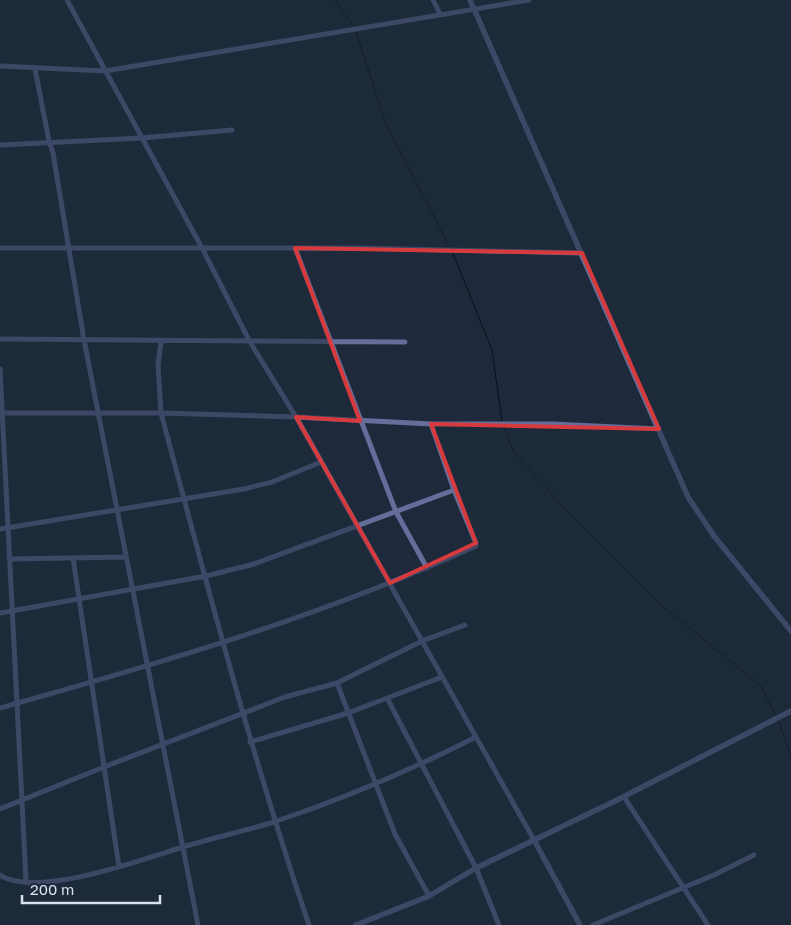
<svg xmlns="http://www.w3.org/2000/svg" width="791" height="925" font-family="'Golos Text',sans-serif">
  <rect width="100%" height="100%" fill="#1e2a3b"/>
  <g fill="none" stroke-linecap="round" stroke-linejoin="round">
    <path stroke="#061216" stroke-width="1" d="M335,0L353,26
      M356,32L386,124L450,248
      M452,251L492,350L502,421
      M503,425L513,451L566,510L661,605L760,685L776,716
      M778,720L791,756"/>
    <path stroke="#656d9b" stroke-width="5" d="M67,0L202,248L250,342L296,417L534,840
      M433,0L440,14
      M0,66L105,71L529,0
      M35,69L49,141L53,153L84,340L198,925
      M0,145L142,138L232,130
      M0,248H360L582,253
      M295,248L396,512L427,568
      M0,339L405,342
      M161,341L158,365L161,413C207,585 252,757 309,925
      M0,369L26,881
      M0,413H161L296,417L431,424H552L659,429
      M0,529L244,489L272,482L321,462
      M73,558L119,867
      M9,559L126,557
      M0,613L206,576L254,564L454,490
      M337,683L395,834L429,896
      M387,698L476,868L499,925
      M0,708C161,663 323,616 476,546V543L454,490L431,424
      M250,742L348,713L442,677
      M624,797L708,925
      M0,809L104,767L285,697L337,683L422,641L465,625
      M0,875C36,899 144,859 183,847C213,838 244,831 274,822C343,799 411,770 476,737
      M593,925L714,875L754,855"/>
    <path stroke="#656d9b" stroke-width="5.5" d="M470,0L688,497L714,536L791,631
      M534,840L580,925
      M356,925L429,896L476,868L615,801L791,711"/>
  </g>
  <path d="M0 0H791V925H0ZM295,248L582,253L659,429L431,424L476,543L390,583L296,417L360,421Z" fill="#1e2a3b" fill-opacity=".55" fill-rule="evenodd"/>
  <path fill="none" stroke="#d63a3c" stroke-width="4" stroke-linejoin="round" d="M295,248L582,253L659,429L431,424L476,543L390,583L296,417L360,421Z"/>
  <path d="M22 895v8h138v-8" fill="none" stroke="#d9e1ed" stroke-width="2.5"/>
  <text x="30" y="895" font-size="15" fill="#d9e1ed" stroke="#1e2a3b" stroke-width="4" paint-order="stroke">200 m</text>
</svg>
